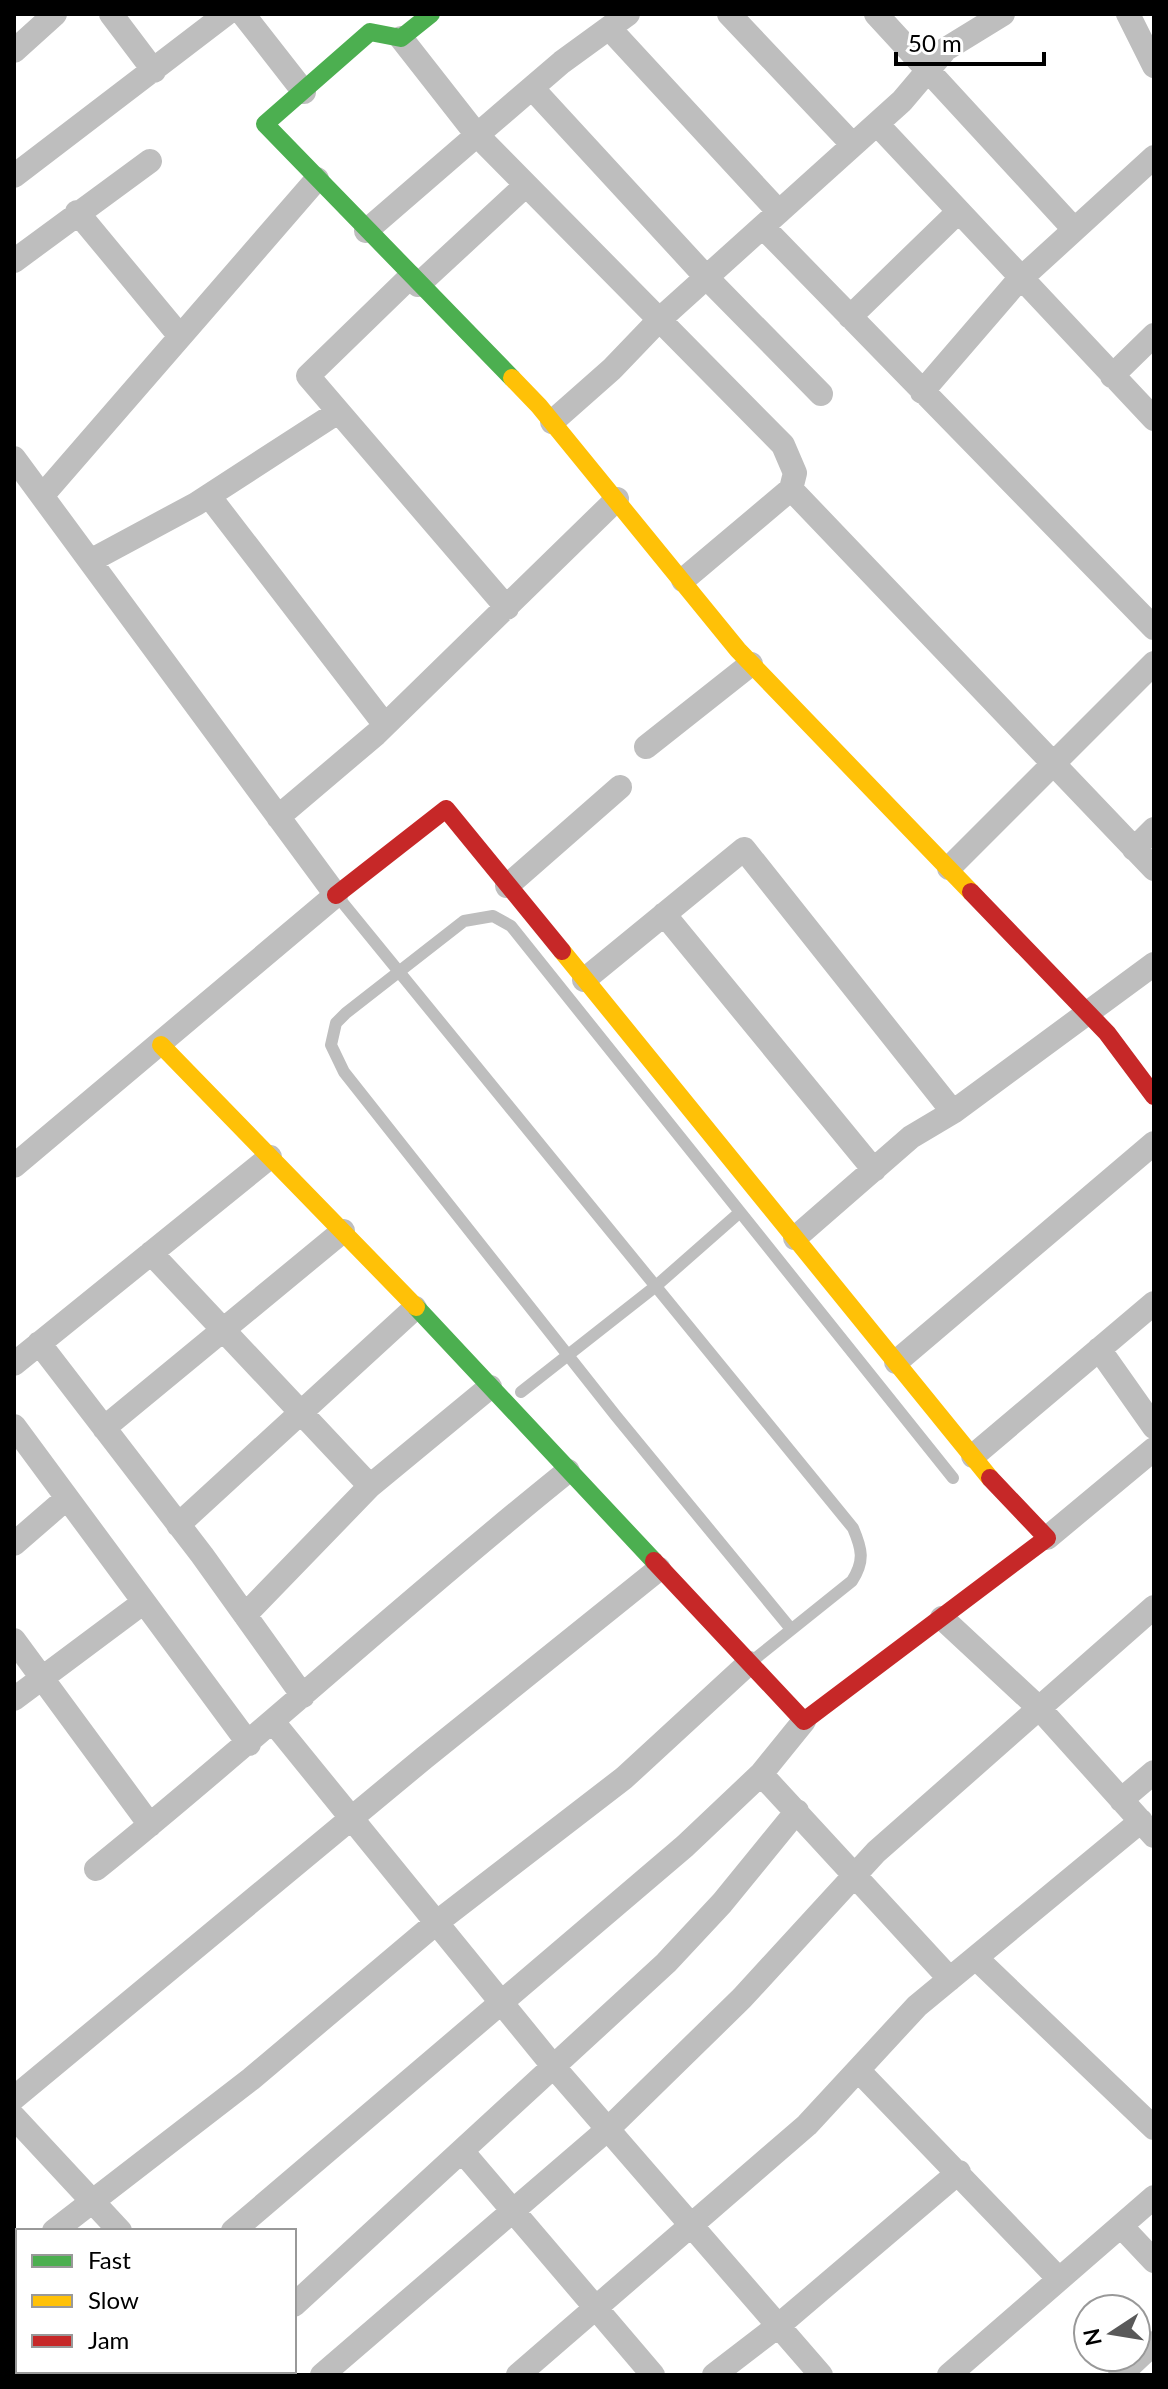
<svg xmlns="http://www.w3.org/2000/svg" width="1168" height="2389" font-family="Lato,sans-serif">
  <rect width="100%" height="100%" fill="#fff"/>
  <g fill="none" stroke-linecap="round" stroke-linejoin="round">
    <path stroke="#bebebe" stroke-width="12" d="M338,897L853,1528C862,1549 865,1561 852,1581L751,1662
      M521,1392L656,1286L739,1213
      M791,1629L616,1416L344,1072L331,1045L336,1023L346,1013L464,921L493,916L511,926L953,1478"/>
    <path stroke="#bebebe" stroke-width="24" d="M111,14L154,71
      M243,14L304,92
      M628,14L562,62L477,135L783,445L795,473L791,489
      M729,14L853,145
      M876,14L1073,228
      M1128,14L1154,66
      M609,28L779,212
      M14,51L55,14
      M532,88L707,278L821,394
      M877,124L1154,419
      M14,176L226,14
      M77,212L179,335
      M763,227L1154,628
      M366,231L477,135L401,38
      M14,261L150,161
      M410,277L308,376L507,608
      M418,285L525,186
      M850,317L958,212
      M1112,376L1154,335
      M922,392L1015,284L1154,157
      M552,422L612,369L659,320L902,101L946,49L1003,14
      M14,458L336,895L14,1166
      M42,496L317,179
      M209,496L385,725
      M90,561L196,504L338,412
      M683,580L791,489L1154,869
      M646,747L751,664
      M278,817L376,734L617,499
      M1134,849L1154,829
      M949,868L1154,663
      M507,886L620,787
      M664,914L874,1170
      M584,980L744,849L953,1112
      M795,1238L911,1137L953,1112L1154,964
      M151,1253L370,1486
      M39,1343L202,1555L303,1696
      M1099,1349L1154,1427
      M896,1362L1154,1143
      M14,1364L270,1157
      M14,1426L249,1744
      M104,1428L343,1231
      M973,1456L1154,1303
      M178,1525L415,1308
      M1047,1538L1154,1449
      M14,1544L67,1498
      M245,1615L370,1486L490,1387
      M942,1618L1039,1708L1154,1836
      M14,1640L150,1825
      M14,1699L144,1602
      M274,1723L553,2066L821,2375
      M761,1774L950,1979
      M1121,1800L1154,1772
      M96,1869C256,1740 407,1600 568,1471
      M977,1959L1154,2128
      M858,2070L1059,2279
      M14,2098L424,1758L659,1569
      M14,2117L120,2231
      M462,2151L653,2375
      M1121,2226L1154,2261
      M54,2231L251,2079L436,1923L624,1778L749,1663
      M233,2231L685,1846L761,1774L804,1721
      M14,2262L18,2259
      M294,2305L666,1963L722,1903L797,1811
      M245,2371L249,2375
      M61,2375L66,2371
      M217,2375L221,2371
      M322,2375L608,2129L742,1998L876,1852L1154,1607
      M518,2375L807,2125L917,2006L1141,1821
      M714,2375L778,2326L959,2172
      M949,2375L1154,2197
      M1120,2375L1154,2343"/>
    <path stroke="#4caf50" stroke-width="18" d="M431,14L401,38L370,32L265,124L512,378
      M416,1307L654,1561"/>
    <path stroke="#ffc107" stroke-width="18" d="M512,378L539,406L738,650L971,892
      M562,951L990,1478
      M161,1045L416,1307"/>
    <path stroke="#c62828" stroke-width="18" d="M971,892L1107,1033L1154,1096
      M336,895L446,809L562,951
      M654,1561L804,1721L1047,1538L990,1478"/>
  </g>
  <rect width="1168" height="2389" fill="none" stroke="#000000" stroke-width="32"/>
  <rect x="16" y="2229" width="280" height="144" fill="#ffffff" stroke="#999999" stroke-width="2"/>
  <rect x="32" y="2255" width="40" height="12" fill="#4caf50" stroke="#999999" stroke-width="2"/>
  <text x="88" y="2269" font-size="24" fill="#000000">Fast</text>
  <rect x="32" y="2295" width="40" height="12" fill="#ffc107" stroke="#999999" stroke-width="2"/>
  <text x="88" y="2309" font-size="24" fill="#000000">Slow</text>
  <rect x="32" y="2335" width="40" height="12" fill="#c62828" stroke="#999999" stroke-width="2"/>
  <text x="88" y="2349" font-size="24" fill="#000000">Jam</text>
  <g transform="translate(1112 2333) rotate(258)"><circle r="38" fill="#ffffff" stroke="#999999" stroke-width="2"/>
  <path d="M0-6L14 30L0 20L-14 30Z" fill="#595959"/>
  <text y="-12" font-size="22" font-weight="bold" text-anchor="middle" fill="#000000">N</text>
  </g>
  <path d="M896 52v12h148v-12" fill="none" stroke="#000000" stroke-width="4"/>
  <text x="908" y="52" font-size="24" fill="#000000" stroke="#ffffff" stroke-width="6" paint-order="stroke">50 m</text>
</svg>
